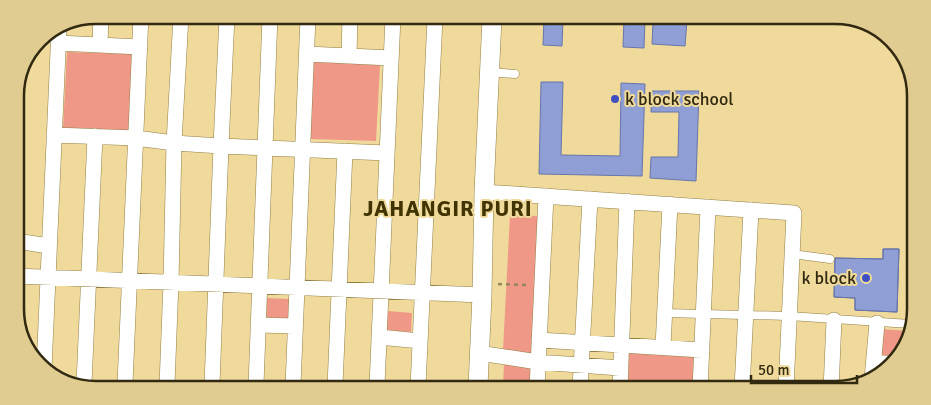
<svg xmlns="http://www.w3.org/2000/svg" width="931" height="405" font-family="Signika,sans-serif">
  <rect width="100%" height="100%" fill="#efda9c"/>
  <path fill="#f09888" d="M67,52L133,54L130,131L63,128Z
    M313,62L380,65L376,141L310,139Z
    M510,215L539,216L532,356L503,350Z
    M266,298L290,299L289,319L264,317Z
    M388,311L412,313L411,332L386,330Z
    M880,329L909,331V342L894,359L878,358Z
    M629,353L696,356L695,389L628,388Z
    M504,362L534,364L532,388L503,387Z"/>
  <path fill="#8f9fd5" stroke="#6775a9" d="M544,18L563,19L562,46L543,45Z
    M624,19H645L644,48L623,47Z
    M664,19L687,20L685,46L652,44L653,23L664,24Z
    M541,82H563L561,155L620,156L621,83L645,84L642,176L539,174Z
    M652,91H699L696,181L650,178L651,157H678L679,112H651Z
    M883,249H899L897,312L855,310V298L834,297L835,258L883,259Z
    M883,249H899L897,312L855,310V298L834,297L835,258L883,259Z"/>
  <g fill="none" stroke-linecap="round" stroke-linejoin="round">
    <g stroke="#927f44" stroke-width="9">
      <path id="service" d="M489,72L515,74
        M792,254L830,259
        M664,313L789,316L910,324
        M874,359L894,360"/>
    </g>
    <g stroke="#927f44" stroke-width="16">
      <path id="minor" d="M58,43L140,47
        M100,45L101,15
        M307,54L391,58
        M349,56L350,17
        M54,135L136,138L174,143L221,146L387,153
        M484,192L794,213L786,389
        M16,241L49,246
        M16,276L482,295
        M258,325L295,326
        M379,337L420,341
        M539,340L702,350
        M663,347L670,204
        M479,353L538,362L620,368
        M44,369L59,29
        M872,379L877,323
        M84,384L95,136
        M125,384L141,15
        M167,385L171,282L174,143L181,16
        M212,385L221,146L227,16
        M256,385L270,16
        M293,386L308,17
        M335,386L345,151
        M377,386L393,17
        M418,387L435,18
        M537,388L546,196
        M580,388L590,199
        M620,388L627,201
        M700,389L708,207
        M742,389L751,210
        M831,390L834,320"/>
    </g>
    <g stroke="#927f44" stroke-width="20">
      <path id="tertiary" d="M478,387L482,295L484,192L492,18"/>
    </g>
    <path stroke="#95865a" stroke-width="2.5" stroke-dasharray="4 4" stroke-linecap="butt" d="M874,27L875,35
      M909,179L910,186
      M909,198L908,186H911
      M498,284L528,285"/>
    <use href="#service" stroke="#fff" stroke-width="8"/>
    <use href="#minor" stroke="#fff" stroke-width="15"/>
    <use href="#tertiary" stroke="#fff" stroke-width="19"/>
  </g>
  <g fill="#3e4fc2" stroke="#efda9c" stroke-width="2">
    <circle cx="615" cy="99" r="5"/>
    <circle cx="866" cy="278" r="5"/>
  </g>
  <g text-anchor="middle" stroke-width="4" stroke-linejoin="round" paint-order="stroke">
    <g font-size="18" fill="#312910" stroke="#efda9c" text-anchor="start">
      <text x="625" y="105">k block school</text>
      <text x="856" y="284" text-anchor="end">k block</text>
    </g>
    <g font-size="22" font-weight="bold" letter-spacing="1" fill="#413302" stroke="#efda9c">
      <text x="448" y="216">JAHANGIR PURI</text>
    </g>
  </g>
  <path d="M0 0H931V405H0ZM96 24H835A72 72 0 0 1 907 96V309A72 72 0 0 1 835 381H96A72 72 0 0 1 24 309V96A72 72 0 0 1 96 24Z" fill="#e0cc91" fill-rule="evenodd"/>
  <path fill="none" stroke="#312910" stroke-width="2.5" d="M96 24H835A72 72 0 0 1 907 96V309A72 72 0 0 1 835 381H96A72 72 0 0 1 24 309V96A72 72 0 0 1 96 24Z"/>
  <path d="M751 375v8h106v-8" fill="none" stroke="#312910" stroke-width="2.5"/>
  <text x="758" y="375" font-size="15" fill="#312910" stroke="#efda9c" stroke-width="4" paint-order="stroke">50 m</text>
</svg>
